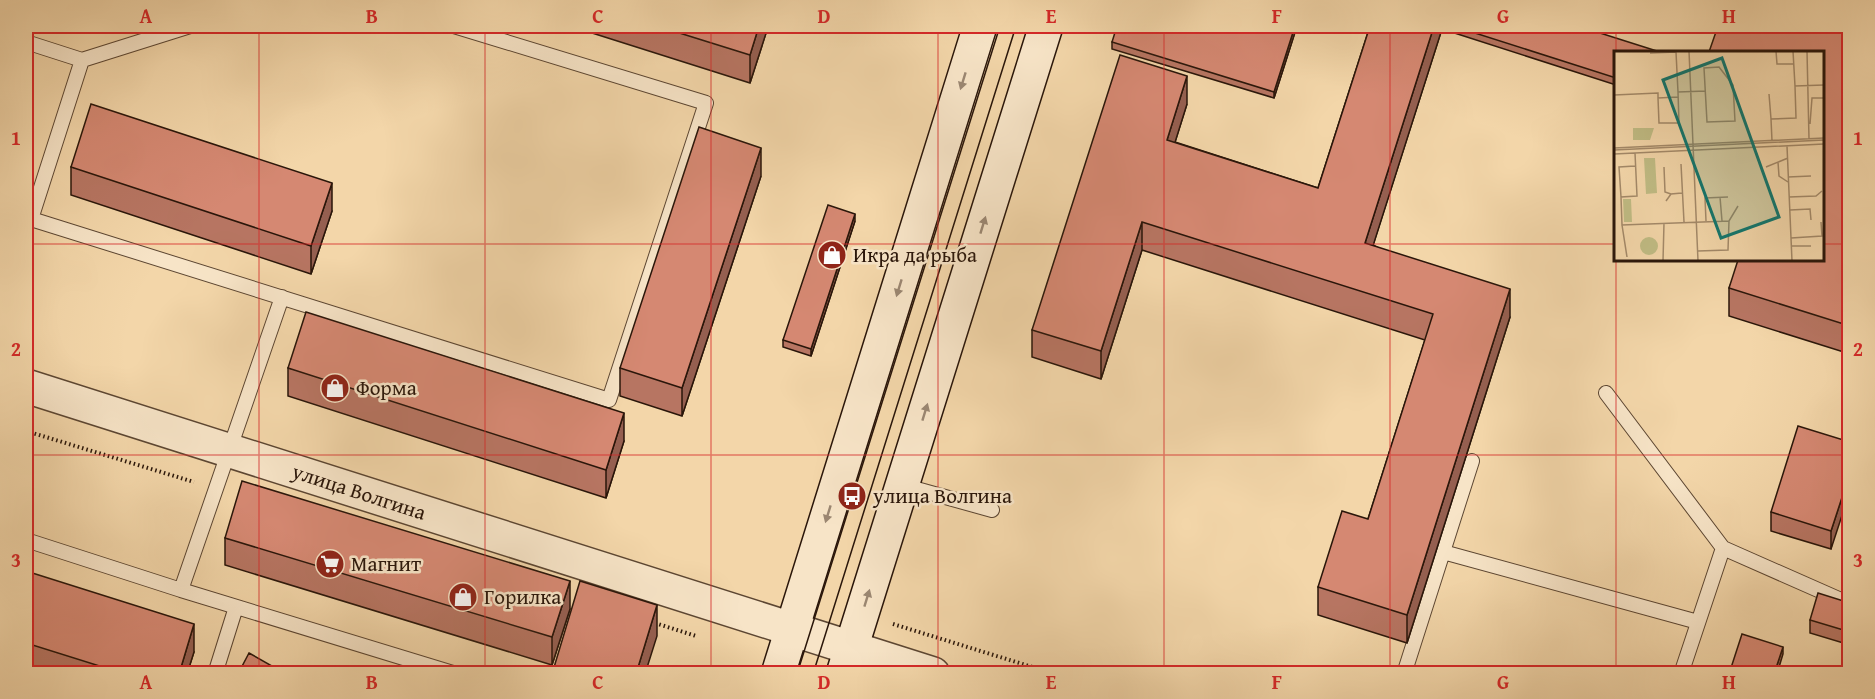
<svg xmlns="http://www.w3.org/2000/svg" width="1875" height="699" font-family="'Gentium Book Plus',serif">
  <rect width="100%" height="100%" fill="#f3d6a9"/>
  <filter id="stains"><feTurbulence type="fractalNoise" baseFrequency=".00333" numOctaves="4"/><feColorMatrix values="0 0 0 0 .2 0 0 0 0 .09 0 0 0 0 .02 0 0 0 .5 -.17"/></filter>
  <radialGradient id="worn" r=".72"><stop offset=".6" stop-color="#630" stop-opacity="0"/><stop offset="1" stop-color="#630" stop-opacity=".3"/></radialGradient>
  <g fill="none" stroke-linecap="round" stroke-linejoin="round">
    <g stroke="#5c4632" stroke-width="16">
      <path id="service" d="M190,26L82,60L31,219L609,400L706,103L454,26
        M26,42L82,60
        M1606,393L1723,548L1681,674
        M902,485L992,510
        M26,540L181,590L282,297
        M1723,548L1850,604
        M1443,552L1698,622
        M181,590L456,674
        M215,674L236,607
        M1404,674L1472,461"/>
    </g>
    <g stroke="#5c4632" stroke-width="36">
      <path id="tertiary" d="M26,386L933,674"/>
    </g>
    <g stroke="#2a160a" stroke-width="36">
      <path id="secondary" d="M778,674L980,26
        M843,674L1046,26"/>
    </g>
    <path stroke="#2a160a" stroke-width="4" stroke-dasharray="1.5 3" stroke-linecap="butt" d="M26,431L194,482
      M655,623L696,636
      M893,624L1055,674"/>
    <use href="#service" stroke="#f7e4c7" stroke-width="14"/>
    <use href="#tertiary" stroke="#f7e4c7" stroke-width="33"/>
    <use href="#secondary" stroke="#f7e4c7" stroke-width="33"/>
    <path stroke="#2a160a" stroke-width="1.5" d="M797,674L1000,26
      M813,674L1016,26"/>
  </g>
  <path fill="#b77562" stroke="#2a160a" stroke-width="1.5" d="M570,26H768V27L750,83Z
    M1297,26L1274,98L1112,49V42Z
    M1370,26H1578L1616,52V85L1442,29L1373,245L1510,317L1407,643L1318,615V587L1368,519L1425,340L1142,250L1101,379L1032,357V330L1187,104L1175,142L1318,188Z
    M1850,26V354L1729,316V288Z
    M71,167L332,211L311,274L71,195Z
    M761,176L682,416L620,396V368Z
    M855,221L811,356L783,347V340Z
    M288,368L624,441L606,498L288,396Z
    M1850,442L1831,549L1771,531V512Z
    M225,538L570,609L552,665L225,565Z
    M26,571L194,652L187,674H35L26,670Z
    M1850,603V645L1810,633V620Z"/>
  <path fill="#955f50" stroke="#2a160a" stroke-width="1.5" d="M759,26H768V27L750,83V55Z
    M1295,26H1297L1274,98V92Z
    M1434,26H1442V29L1365,271V243Z
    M1187,76V104L1167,168V140Z
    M761,148V176L682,416V388Z
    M332,183V211L311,274V246Z
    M855,214V221L811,356V349Z
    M1142,222V250L1101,379V351Z
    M1510,289V317L1407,643V615Z
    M624,413V441L606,498V470Z
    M1850,473V491L1831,549V531Z
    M570,581V609L552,665V637Z
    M657,605V636L645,674H636Z
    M194,624V652L187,674H179Z
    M1783,647V654L1777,674H1774Z"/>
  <path fill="#d58872" stroke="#2a160a" stroke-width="1.5" d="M657,26H759L750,55Z
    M1117,26H1295L1274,92L1112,42Z
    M1370,26H1434L1365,243L1510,289L1407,615L1318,587L1342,511L1368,519L1433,314L1142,222L1101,351L1032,330L1120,55L1187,76L1167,140L1318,188Z
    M1453,26H1578L1660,52H1616V78Z
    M1718,26H1850V326L1729,288L1738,260H1822V52H1709Z
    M91,104L332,183L311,246L71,167Z
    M699,127L761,148L682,388L620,368Z
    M828,205L855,214L811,349L783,340Z
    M306,312L624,413L606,470L288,368Z
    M1798,426L1850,442V473L1831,531L1771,512Z
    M242,481L570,581L552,637L225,538Z
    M26,571L194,624L179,674H125L26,643Z
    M580,581L657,605L636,674H552Z
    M1818,593L1850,603V632L1810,620Z
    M1742,634L1783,647L1774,674H1729Z
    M249,653L286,674H238Z"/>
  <defs><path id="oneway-solid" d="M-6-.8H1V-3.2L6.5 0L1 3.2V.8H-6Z" transform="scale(1.5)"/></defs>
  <g fill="#9b8772">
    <use href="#oneway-solid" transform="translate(963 81) rotate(107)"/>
    <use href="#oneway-solid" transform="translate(983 225) rotate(-73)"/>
    <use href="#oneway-solid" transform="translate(899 288) rotate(107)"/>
    <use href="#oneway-solid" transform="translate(925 412) rotate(-73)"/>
    <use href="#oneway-solid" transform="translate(828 514) rotate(107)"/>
    <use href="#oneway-solid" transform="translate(867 598) rotate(-73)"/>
  </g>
  <path fill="none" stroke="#d62828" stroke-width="1.5" stroke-opacity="0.55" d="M259,26V674M485,26V674M711,26V674M938,26V674M1164,26V674M1390,26V674M1616,26V52M26,244H1616M1822,244H1850M1616,260V674M26,455H1850"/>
  <defs>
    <g id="shop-disc" transform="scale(1.5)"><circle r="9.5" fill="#8f2418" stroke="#f7e4c7"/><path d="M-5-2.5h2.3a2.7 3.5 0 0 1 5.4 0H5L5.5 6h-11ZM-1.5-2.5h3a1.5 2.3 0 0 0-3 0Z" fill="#fff"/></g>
    <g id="bus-disc" transform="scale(1.5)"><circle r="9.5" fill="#8f2418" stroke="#f7e4c7"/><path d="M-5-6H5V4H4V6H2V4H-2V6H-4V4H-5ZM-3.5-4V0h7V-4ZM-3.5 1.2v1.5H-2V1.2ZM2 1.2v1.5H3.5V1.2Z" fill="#fff"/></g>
    <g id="supermarket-disc" transform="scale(1.5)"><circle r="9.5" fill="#8f2418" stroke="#f7e4c7"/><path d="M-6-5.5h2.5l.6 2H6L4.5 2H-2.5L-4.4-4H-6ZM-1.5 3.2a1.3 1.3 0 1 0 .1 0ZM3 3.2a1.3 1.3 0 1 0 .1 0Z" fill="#fff"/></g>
  </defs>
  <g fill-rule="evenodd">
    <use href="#shop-disc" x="832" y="255"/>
    <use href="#shop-disc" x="335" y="388"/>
    <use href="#bus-disc" x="852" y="496"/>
    <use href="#supermarket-disc" x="330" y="564"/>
    <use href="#shop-disc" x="463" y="597"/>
  </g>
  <g text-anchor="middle" stroke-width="5" stroke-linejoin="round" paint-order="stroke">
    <g font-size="21" fill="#2a160a" stroke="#f7e4c7" text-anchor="start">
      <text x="853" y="262">Икра да рыба</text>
      <text x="356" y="395">Форма</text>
      <text x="873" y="503">улица Волгина</text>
      <text x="351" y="571">Магнит</text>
      <text x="484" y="604">Горилка</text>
    </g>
    <g font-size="21" fill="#2a160a" stroke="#f7e4c7">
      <text transform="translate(359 492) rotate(18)" y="7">улица Волгина</text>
    </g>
  </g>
  <g transform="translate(1614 51)">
    <rect width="210" height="210" fill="#f3d6a9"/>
    <path d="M40,77L36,89H19V77ZM41,107L43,142L32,143L30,107ZM9,148H17L18,171H10ZM26 195a9 9 0 1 1 18 0a9 9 0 1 1-18 0Z" fill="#c0bc84"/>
    <path fill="none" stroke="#a38969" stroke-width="1.5" d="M75,0L84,210M162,0L163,13H180M179,0L181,35L210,34M193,0L195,88M36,2L62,1L64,41L92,40M105,16L119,34L121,70L93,71L90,17ZM155,43L157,68M0,44L44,42V47L64,46M44,47L45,72H65L64,41M196,73L198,47H210M158,90L157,68L182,67L181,35M173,95L178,210M0,97L210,87M0,99L210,89M21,102L23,145L7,146L8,174L115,170L124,155M0,103L210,93M164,111L165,125L174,131M67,113L70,171M50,116L51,141L57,143M152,116L174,107M174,126L197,125M7,146L5,116L21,115M106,146L108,170M175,146L202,145L208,140M52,150L57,143L68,142M176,159L196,158L197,169M92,170L91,147L114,146M8,174L13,206M177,187L208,185L207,171M177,195H197M84,200L114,199L115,170M49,210L50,172"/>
    <path fill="#0f766e" fill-opacity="0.15" stroke="#0f766e" stroke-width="3" d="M108,7L165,166L107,187L49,29Z"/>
    <rect width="210" height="210" fill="none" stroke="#2a160a" stroke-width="3"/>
  </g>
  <rect width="1875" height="699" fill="none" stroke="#f3d6a9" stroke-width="66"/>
  <rect x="33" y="33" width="1809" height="633" fill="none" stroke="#d62828" stroke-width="2"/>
  <g font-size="20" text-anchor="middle" font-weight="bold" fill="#d62828">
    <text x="146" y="23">A</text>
    <text x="372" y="23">B</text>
    <text x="598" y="23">C</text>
    <text x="824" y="23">D</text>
    <text x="1051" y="23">E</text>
    <text x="1277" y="23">F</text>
    <text x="1503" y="23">G</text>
    <text x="1729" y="23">H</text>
    <text x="16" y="145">1</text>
    <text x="1858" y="145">1</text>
    <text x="16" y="356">2</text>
    <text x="1858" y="356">2</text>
    <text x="16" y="567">3</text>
    <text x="1858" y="567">3</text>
    <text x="146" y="689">A</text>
    <text x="372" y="689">B</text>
    <text x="598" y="689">C</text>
    <text x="824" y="689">D</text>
    <text x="1051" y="689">E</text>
    <text x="1277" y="689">F</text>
    <text x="1503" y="689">G</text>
    <text x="1729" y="689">H</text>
  </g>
  <rect width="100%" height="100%" filter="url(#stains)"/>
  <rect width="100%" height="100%" fill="url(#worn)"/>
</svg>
